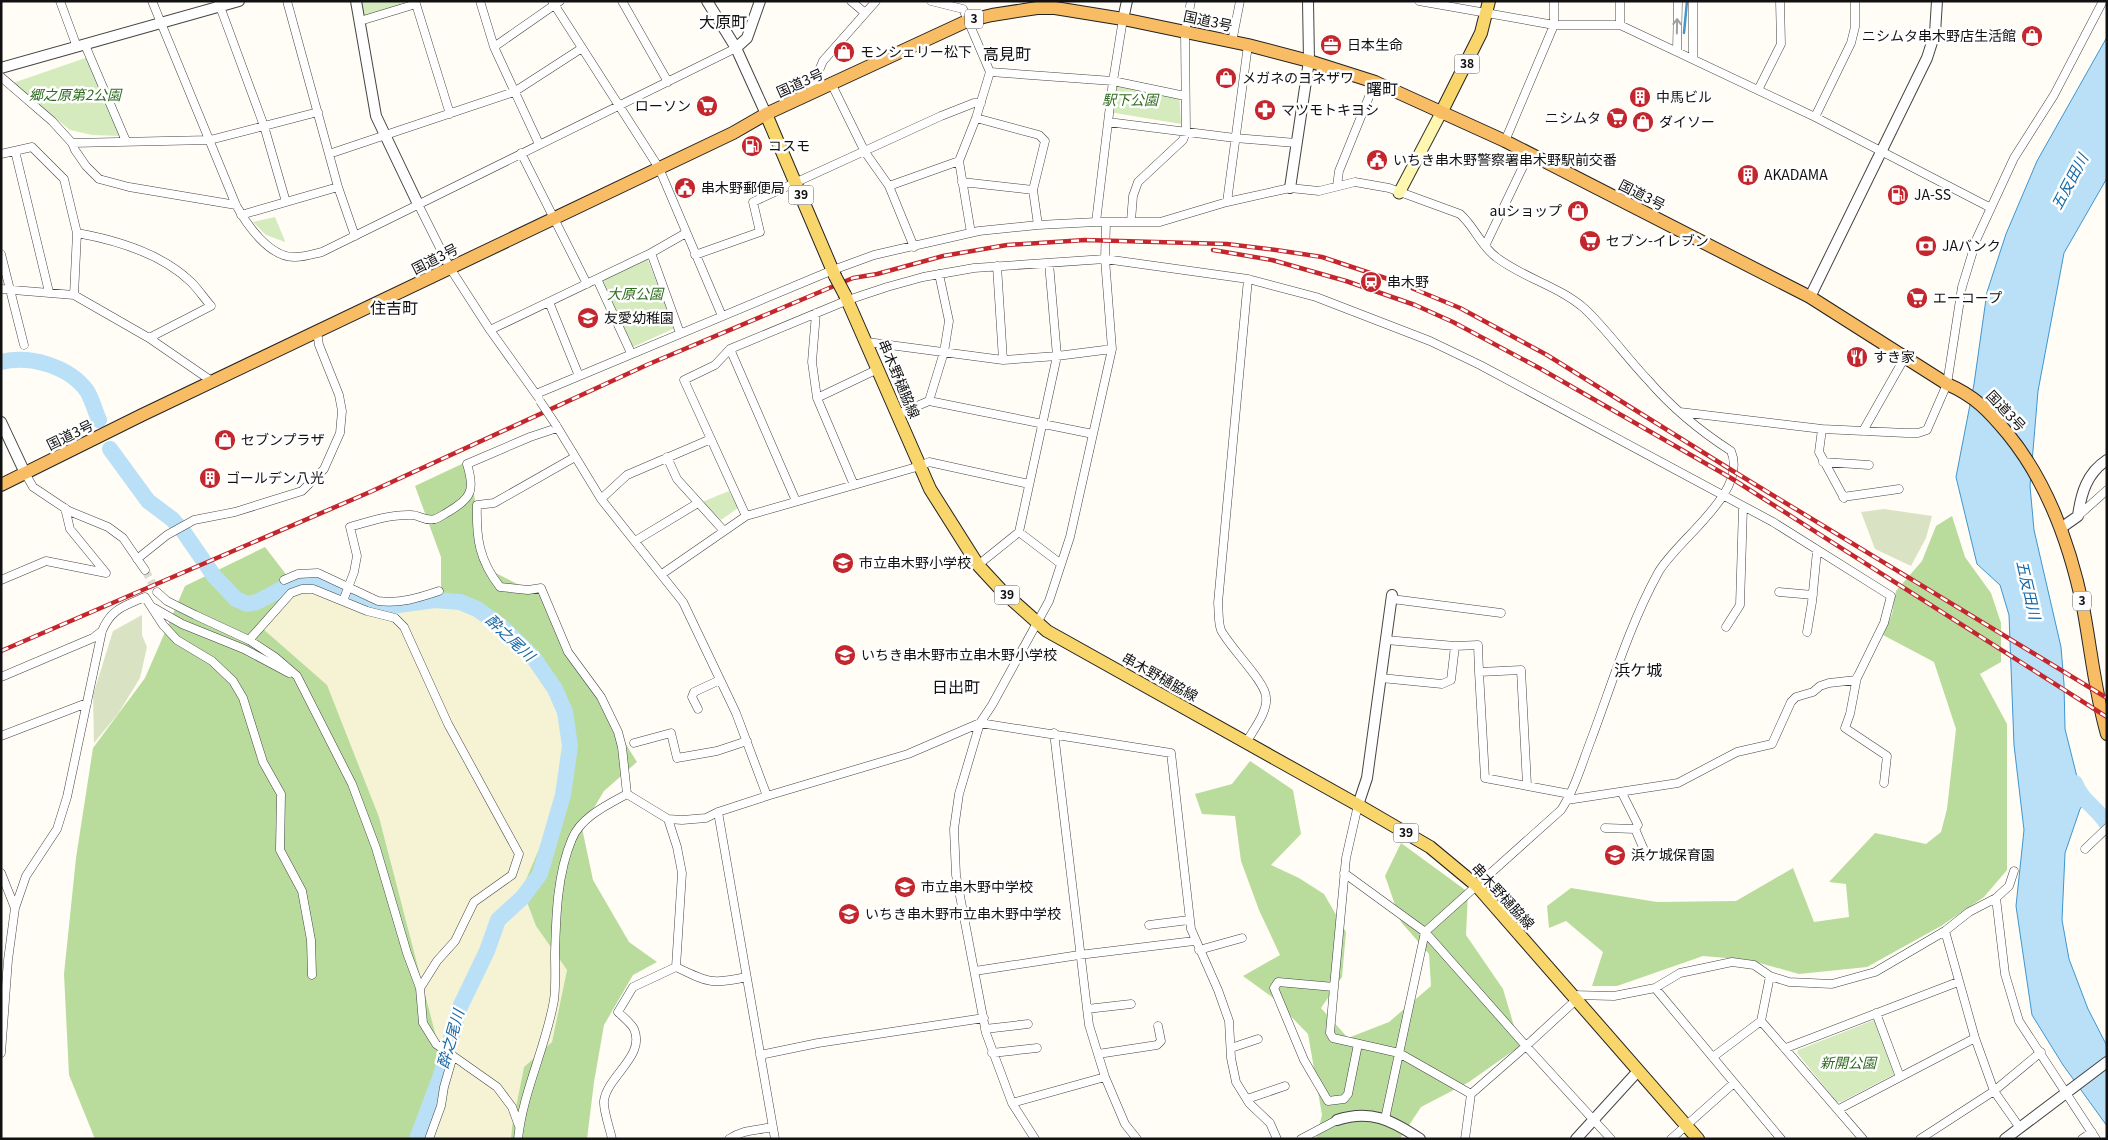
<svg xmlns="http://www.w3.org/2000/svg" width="2108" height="1140" font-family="Georgia,'Noto Sans JP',serif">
  <rect width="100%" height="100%" fill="#fffdf5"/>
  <path fill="#f6f3d4" d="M298,590L375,613L416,605L469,608L536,654L570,711L576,752L539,849L522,889L536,926L567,970L552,1042L524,1067L512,1127L511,1139H420L445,1071L379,817L327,686L262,628L273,606Z"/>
  <path fill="#d5ebbd" d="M361,1H409L367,16L363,15Z
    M94,55L121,136L92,135L70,130L13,83Z
    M1125,82L1179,93L1181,124L1109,112L1111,87Z
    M275,217L285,241V242L266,235L253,222Z
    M647,258L675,328L633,347L602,281Z
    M729,491L738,508L721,520L702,502Z
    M1874,1020L1895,1074L1841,1102H1837L1797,1053L1798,1050Z"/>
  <path fill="#b9dc9c" d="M466,462L473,487L484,567L543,597L576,664L637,762L604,791L582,828L593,880L629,942L657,962L633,975L604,1025L594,1082L587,1139H511L512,1127L524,1067L552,1042L567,970L536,926L522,889L539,849L576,752L570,711L536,654L469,608L416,605L441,591V557L415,486Z
    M1952,516L1965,557L1991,593L2001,623V662L1980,674L2007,724V870L1984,897L1941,926L1867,967L1799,974L1749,960L1703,956L1617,986H1592L1603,952L1566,921L1549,928L1547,906L1571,888L1657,902L1736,901L1793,868L1814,922L1849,917L1846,884L1829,882L1875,833L1926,844L1941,832L1947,809L1956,729L1934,662L1883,635L1892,614L1896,591L1922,561L1936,526Z
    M265,547L298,590L273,606L262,628L327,685L379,817L445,1071L420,1139H95L69,1075L64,974L76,858L93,748L145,678L185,586Z
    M1250,761L1293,790L1301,834L1271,865L1299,878L1324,894L1346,932L1342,977L1321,1008L1348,1038L1389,1022L1431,986L1429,954L1401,922L1385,876L1401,843L1468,892L1466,935L1503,989L1520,1046L1469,1082L1421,1107L1400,1139H1316L1322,1115L1308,1034L1272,997L1243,976L1280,955L1259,910L1241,861L1235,816L1202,814L1195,794L1232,784Z"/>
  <path fill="#d9e3c4" d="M1884,509L1932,516L1926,538L1911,566L1875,549L1861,512Z
    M142,615V635L147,647L140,678L118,714L94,743L93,695L113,631Z"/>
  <path fill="#b9e0f7" stroke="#3f96cf" d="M2107,37V178L2064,253L2038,391L2030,486L2034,530L2061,647L2064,684L2065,729L2078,781L2090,795L2080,809L2065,853L2062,920L2069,959L2088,1009L2107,1046V1126L2063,1065L2032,1015L2016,906L2024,830L2014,745L2009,615L2000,585L1977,564L1956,477L1974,384L1987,292L2006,234L2037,161Z"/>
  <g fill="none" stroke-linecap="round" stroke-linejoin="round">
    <path stroke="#3f96cf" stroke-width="2.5" d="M1684,33L1687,1"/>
    <path stroke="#b9e0f7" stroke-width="16" d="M1,362C30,355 69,366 87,391C92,399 95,411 99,420
      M110,449L148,501L172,519L183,531L214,576L236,599L247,604L257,602L297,581L312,580L326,584L362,603L384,607L435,600L460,602L477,609L502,627L533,657L555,689L565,712L570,746L563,795L540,874L523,897L498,920L487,951L459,1009L441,1075L417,1139
      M2075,783C2082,802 2097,807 2107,824"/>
    <path stroke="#dbdad3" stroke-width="8" stroke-dasharray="8 4" stroke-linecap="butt" d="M145,570L157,592"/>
    <g stroke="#444" stroke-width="9">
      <path id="minor" d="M60,1L77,47
        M152,1L236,205C246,224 270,258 295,257C304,257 313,254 322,252L736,48
        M218,1L264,126L286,202
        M287,1L338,187L355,236
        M415,1L450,114
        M480,1L494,47L539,144
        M552,1L659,168L722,316
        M622,1L668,82
        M851,1L864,12
        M931,1L963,9L990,72L976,118L959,161L971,233
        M1419,1L1554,25H1620L1815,117L1991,208
        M1620,1V25
        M360,21L416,4
        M1232,42L1240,1
        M85,45L126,141
        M494,47L560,1
        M1677,51L1678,1
        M1693,59V1
        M990,72L1113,81L1185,96
        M1,77L52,121L72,143L75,150L86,166L99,179L129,187L236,205
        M832,85L865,152L889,186L914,247
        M1758,90L1781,44L1780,1
        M809,94L823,61L876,1
        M1815,117L1851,43L1855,27V1
        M976,118L1039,135L1045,141L1033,190L1038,225
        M1108,122L1235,138L1296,143
        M1505,141L1554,25V1
        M72,143L210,140L318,112
        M15,151L49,292
        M521,153L587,284
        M1,154L32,147L64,179L77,233L74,295
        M329,154L514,92L582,48
        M962,182L1033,190
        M889,186L959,161
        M1337,186L1339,171L1375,82
        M1227,202L1248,45
        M418,204L450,268L490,330L538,397
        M241,215L338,187
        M1131,221L1133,196L1138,182L1183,140L1186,132L1185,32L1191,1
        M1096,222L1113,81L1123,19
        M77,233C116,240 162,254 191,282C198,289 204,298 211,306L149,338
        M1485,246L1529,154
        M651,253L680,333
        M1,254L24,345
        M695,255L760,232L753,202L941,116L974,103H981
        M997,266L1003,360
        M597,279L631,353
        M1,289L74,295L149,338L213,382
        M549,302L579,376
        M816,313L812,362L817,398L854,485
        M490,330L651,253L686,233
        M867,342L1003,360L1057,356L1112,349
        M730,349L796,501
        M536,394L833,270L874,255L979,231L1038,225L1096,222H1160L1227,202L1290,188L1319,191L1355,182L1389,188L1460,214C1474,226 1481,246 1496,257C1523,278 1559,286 1585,309C1607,330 1627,358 1648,380C1672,408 1700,431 1731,451C1749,493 1676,540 1658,573C1629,626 1612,684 1591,740C1582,763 1575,789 1561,810L1425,932L1344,873
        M817,398L878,369
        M929,401L944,352L949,321L939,274
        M1680,412L1822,429L1906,433H1918L1927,430L1947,384L1962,287L1977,238L2014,158L2054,95L2103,1
        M898,414L929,401L1093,434
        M556,425L601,499L683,602L736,713L767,796
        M1822,429L1819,452L1844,498
        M1863,431L1905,357
        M575,457L494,503L477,505C476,538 479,560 500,587L528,590L541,588L568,652L601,697L618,732L622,747L627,794
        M667,457L677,479L724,531
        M1823,462L1869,465
        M25,473L33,487L69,511L108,527L123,538L145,570
        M1843,497L1899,489
        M601,499L627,475L711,439
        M746,516L684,380L715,365L730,349L848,300L887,287L923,277L974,268L1105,259L1248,279L1316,297L1430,341L1480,365L1773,522L1891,596L1884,623L1856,680L1829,683L1820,686L1813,692L1796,697L1791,702L1772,744L1737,752L1678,783L1567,800
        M2078,516L2107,490
        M1019,532L1061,564
        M635,541L698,503
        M137,559L167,535L194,520L235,512L302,491L324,469L340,433L342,411L339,395L319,345L317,332
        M978,565L1019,532L1057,356L1049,263
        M662,574L746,516L920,466L929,462L1029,484
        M1,580L46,561L106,573L70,529L65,508
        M284,580L298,574L318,573L378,601C400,604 418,598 439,591
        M157,592L167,601L195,615L249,640L275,657L297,676L352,784L376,848L407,953L420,988L423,1023L436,1044L497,1087L512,1107L519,1126
        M1779,592L1813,595
        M1392,599L1501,613
        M343,601L354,572L357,556L350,527C370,521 391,514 412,515C419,515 426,522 435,519C439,518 444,514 448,512C472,498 475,490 467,464L530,437L557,428
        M154,608L182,624L244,649L289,673
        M1726,627L1740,605L1743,507
        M1807,632L1812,602L1817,551
        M249,640L291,593L302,589H313L367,611L395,618L404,627L448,724L519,854L512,875L474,902L455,941L437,961L420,988
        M1386,640L1455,646L1478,645L1479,672
        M1,677L93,638L102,631
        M1857,677L1850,714L1845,728L1887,756L1884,783
        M1381,678L1442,684L1451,680L1455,646
        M698,709L692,697L694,692L720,680
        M1054,733L1089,1025L1105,1077L1125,1124L1137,1139
        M1,736L87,703
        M634,743L671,733L677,758L717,751L747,741
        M1246,743C1253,730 1268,712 1266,697C1265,681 1230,648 1221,630C1218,623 1219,611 1218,603L1248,279
        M1527,785L1521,670L1479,672L1485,778L1570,794
        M627,794L668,819L682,820L706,818L718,812L767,796L908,754L980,723L1171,753L1191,929L1218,990L1229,1021L1231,1058L1236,1082L1249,1103L1270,1123L1277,1139
        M718,812L775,1139
        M1605,828L1635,829L1638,825L1622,793
        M1635,829L1645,852
        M2085,849L2107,828
        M1,873L15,908
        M1996,898L2005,974L2019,1021L2096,1139
        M1149,925L1189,920
        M1945,931L1975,1038L1994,1091L2020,1128
        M1425,932L1526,1046L1471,1094L1465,1139
        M1199,950L1242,938
        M676,967C707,982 712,985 746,977
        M975,971L1079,955L1194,941
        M1334,987L1330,1033L1333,1038L1399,1053L1471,1094
        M1655,988L1781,1139
        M1573,995L1614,996L1655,988L1680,973L1732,962L1754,965L1770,976L1789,982L1832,984L1875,972L1945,931L1969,912L1996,898L2009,886L2014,871
        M1576,1000L1526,1046L1611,1139
        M1087,1009L1131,1004
        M1876,1013L1900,1077
        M1761,1021L1863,1139
        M985,1029L1028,1024
        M1358,1044L1348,1094L1344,1099L1328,1101L1304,1060L1274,988L1278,982L1334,987L1346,858L1358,805
        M1231,1048L1258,1039
        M1786,1048L1958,982
        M1,1053L8,960L15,908L26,876L57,829L67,797L102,631C111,609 124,606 145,597L163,625L177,640L212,661L233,681L243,698L263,762L281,794L280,850L302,891L311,940L312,975
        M992,1053L1037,1048
        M1098,1054L1157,1045L1161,1041L1158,1026
        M760,1055L818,1043L984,1018
        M1713,1057L1761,1021L1770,976
        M1247,1099L1285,1086
        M1012,1103L1105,1077
        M1839,1109L1975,1038
        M1385,1119L1425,932
        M429,1139L441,1106L444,1087L453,1056
        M518,1139C523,1091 546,1047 554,1000C556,985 555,969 555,954C556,916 557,874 572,839C581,817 607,805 627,794
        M612,1139C610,1129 603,1110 604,1101C607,1076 646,1056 634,1029C631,1023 622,1016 618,1012L633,987L676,967L682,873L677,847L668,819
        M729,1139C745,1129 755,1131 772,1127
        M1035,1139L1012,1103L986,1033L956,875L954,829L959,794L980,723L992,705L1049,601L1070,537L1112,349L1105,259L1106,222
        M1301,1139L1337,1120
        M1671,1139L1734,1083
        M1920,1139L1994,1091L2041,1052
        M2082,1139L2092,1132"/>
    </g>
    <g stroke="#444" stroke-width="12">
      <path id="tertiary" d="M356,1L376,116L418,204
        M707,1L736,48L766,114
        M1123,19L1127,1
        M736,48L747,38L760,1
        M1,68L239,1
        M1290,188L1309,61L1308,1
        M1810,297L1927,58L1935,33L1937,1
        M1,422L25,473
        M2061,528L2078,516C2081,493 2087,473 2107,460
        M1358,805L1367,778L1392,595
        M1337,1120C1370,1109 1392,1120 1420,1139
        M1576,1139L1638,1071
        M2005,1139L2107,1062"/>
    </g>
    <g stroke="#333" stroke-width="13">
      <path id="secondary" d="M1399,193L1441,113"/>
    </g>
    <g stroke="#222" stroke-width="14">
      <path id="primary" d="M1441,113L1481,33L1489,1
        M766,114L835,276
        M845,295L930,489L978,565L1002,591L1047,631L1358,805L1430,847L1477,886L1698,1139"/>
    </g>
    <g stroke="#222" stroke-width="14">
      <path id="trunk" d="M1,485L142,415L733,133L766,114L967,21L992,15L1037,8H1055L1123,19L1248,45L1309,61L1375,82L1505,141L1810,297L1947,384C1975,396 1989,411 2008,434C2048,483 2070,545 2083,607C2091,649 2095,693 2107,734"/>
    </g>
    <use href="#minor" stroke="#fff" stroke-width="8"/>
    <use href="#tertiary" stroke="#fff" stroke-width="10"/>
    <use href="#secondary" stroke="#fff6b0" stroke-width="11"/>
    <use href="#primary" stroke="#f9d66b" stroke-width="12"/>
    <use href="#trunk" stroke="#f7bc64" stroke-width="12"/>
    <g stroke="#c4262e" stroke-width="4.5">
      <path id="rail" d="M1213,250L1272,260L1346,281L1415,305L1453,322L1541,369L1731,478L2107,717
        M1,651L370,492L649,364L853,278L877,274L943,256L1007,245L1085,240L1227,244L1276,250L1322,257L1397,282L1460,308L1547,355L1733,471L2107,698"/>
    </g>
    <use href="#rail" stroke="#fff" stroke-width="2.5" stroke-dasharray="8" stroke-linecap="butt"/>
    <g stroke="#444" stroke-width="9" stroke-linecap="butt">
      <path id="minor-bridge" d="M540,401L556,425"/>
    </g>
    <g stroke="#222" stroke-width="14" stroke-linecap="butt">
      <path id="primary-bridge" d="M835,276L845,295"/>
    </g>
    <use href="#minor-bridge" stroke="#fff" stroke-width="8"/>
    <use href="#primary-bridge" stroke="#f9d66b" stroke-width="12"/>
  </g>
  <defs><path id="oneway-shaft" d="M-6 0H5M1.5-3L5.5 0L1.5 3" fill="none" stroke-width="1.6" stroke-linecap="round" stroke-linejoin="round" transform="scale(1.25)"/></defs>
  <use stroke="#a0a0a0" href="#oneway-shaft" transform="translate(1677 26) rotate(-89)"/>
  <defs>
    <g id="shop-disc" transform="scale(1.125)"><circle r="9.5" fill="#c4262e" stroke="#fff"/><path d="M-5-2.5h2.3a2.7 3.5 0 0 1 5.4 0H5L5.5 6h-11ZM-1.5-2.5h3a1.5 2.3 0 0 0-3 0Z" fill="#fff"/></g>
    <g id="office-disc" transform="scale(1.125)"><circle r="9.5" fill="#c4262e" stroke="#fff"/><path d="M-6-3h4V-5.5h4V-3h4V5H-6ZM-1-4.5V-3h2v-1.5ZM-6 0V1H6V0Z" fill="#fff"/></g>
    <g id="building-disc" transform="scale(1.125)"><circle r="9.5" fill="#c4262e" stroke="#fff"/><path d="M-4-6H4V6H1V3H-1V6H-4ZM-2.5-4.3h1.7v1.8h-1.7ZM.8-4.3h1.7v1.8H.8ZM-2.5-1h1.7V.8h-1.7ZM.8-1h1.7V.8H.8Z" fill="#fff"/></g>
    <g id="supermarket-disc" transform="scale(1.125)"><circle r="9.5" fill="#c4262e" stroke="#fff"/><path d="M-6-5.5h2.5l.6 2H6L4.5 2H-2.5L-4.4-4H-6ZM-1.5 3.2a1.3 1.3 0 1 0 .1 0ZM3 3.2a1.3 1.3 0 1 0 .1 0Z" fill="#fff"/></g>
    <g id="pharmacy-disc" transform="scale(1.125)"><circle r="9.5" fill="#c4262e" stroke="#fff"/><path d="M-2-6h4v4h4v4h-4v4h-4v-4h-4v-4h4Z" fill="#fff"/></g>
    <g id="fuel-disc" transform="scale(1.125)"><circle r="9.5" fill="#c4262e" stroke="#fff"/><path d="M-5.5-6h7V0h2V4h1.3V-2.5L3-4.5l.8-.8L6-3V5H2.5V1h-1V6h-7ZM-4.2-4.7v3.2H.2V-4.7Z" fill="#fff"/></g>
    <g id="civic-disc" transform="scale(1.125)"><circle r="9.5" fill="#c4262e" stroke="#fff"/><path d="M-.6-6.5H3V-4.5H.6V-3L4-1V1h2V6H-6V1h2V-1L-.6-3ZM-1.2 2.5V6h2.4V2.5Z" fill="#fff"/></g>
    <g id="bank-disc" transform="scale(1.125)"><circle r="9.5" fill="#c4262e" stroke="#fff"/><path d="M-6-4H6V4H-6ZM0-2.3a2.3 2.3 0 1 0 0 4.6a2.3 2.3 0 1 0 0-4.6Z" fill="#fff"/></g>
    <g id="station-disc" transform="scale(1.125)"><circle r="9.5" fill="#c4262e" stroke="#fff"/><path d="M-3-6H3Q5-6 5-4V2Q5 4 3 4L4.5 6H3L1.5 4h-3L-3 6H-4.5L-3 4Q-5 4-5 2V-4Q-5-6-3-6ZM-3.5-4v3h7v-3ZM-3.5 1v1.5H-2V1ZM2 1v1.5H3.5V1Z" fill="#fff"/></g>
    <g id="school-disc" transform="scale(1.125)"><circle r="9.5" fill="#c4262e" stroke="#fff"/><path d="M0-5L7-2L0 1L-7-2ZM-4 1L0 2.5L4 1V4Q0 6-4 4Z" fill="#fff"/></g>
    <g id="restaurant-disc" transform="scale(1.125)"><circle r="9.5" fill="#c4262e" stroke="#fff"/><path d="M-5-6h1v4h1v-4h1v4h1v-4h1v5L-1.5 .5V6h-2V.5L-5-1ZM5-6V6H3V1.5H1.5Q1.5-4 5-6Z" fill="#fff"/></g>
  </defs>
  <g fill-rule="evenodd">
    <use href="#shop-disc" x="2032" y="36"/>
    <use href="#office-disc" x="1331" y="45"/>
    <use href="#shop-disc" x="844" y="52"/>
    <use href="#shop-disc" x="1226" y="78"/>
    <use href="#building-disc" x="1640" y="97"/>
    <use href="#supermarket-disc" x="707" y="106"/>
    <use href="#pharmacy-disc" x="1265" y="110"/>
    <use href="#supermarket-disc" x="1617" y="118"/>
    <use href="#shop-disc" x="1643" y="122"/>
    <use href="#fuel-disc" x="752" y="146"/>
    <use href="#civic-disc" x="1377" y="160"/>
    <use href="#building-disc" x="1748" y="175"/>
    <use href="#civic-disc" x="685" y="188"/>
    <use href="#fuel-disc" x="1898" y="195"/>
    <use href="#shop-disc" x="1578" y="211"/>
    <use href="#supermarket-disc" x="1590" y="241"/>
    <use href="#bank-disc" x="1926" y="246"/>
    <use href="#station-disc" x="1371" y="282"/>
    <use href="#supermarket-disc" x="1917" y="298"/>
    <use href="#school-disc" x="588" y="318"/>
    <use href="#restaurant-disc" x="1857" y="357"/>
    <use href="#shop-disc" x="225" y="440"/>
    <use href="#building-disc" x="210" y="478"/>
    <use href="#school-disc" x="843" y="563"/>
    <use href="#school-disc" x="845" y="655"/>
    <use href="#school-disc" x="1615" y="855"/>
    <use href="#school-disc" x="905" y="887"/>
    <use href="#school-disc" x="849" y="914"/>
  </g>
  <g text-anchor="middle" stroke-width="5" stroke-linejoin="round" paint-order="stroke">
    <g fill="#fff" stroke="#585858" stroke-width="1">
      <rect x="965" y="9.5" width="18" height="19" rx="4"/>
      <rect x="1454.5" y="54.5" width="25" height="19" rx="4"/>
      <rect x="788.5" y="185.5" width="25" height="19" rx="4"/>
      <rect x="994.5" y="585.5" width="25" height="19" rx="4"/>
      <rect x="2073" y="591.5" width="18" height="19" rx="4"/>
      <rect x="1393.5" y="823.5" width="25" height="19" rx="4"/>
    </g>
    <g font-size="12" font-weight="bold" fill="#111">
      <text x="974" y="23">3</text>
      <text x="1467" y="68">38</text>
      <text x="801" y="199">39</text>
      <text x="1007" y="599">39</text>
      <text x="2082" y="605">3</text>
      <text x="1406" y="837">39</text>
    </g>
    <g font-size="14" fill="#111" stroke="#fff">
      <text transform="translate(1208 21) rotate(12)" y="5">国道3号</text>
      <text transform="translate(800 83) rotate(-24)" y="5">国道3号</text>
      <text transform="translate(1642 195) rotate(27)" y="5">国道3号</text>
      <text transform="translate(435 259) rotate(-27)" y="5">国道3号</text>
      <text transform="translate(899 379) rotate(67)" y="5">串木野樋脇線</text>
      <text transform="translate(2006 411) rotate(47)" y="5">国道3号</text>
      <text transform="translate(70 435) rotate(-26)" y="5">国道3号</text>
      <text transform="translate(1160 677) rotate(29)" y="5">串木野樋脇線</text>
      <text transform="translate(1503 896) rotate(47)" y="5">串木野樋脇線</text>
    </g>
    <g font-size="14" fill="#111" stroke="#fff" text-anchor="start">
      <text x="2016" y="41" text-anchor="end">ニシムタ串木野店生活館</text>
      <text x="1347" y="50">日本生命</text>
      <text x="860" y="57">モンシェリー松下</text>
      <text x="1242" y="83">メガネのヨネザワ</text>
      <text x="1656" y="102">中馬ビル</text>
      <text x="691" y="111" text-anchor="end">ローソン</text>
      <text x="1281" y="115">マツモトキヨシ</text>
      <text x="1601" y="123" text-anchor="end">ニシムタ</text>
      <text x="1659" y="127">ダイソー</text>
      <text x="768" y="151">コスモ</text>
      <text x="1393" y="165">いちき串木野警察署串木野駅前交番</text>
      <text x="1764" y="180">AKADAMA</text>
      <text x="701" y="193">串木野郵便局</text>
      <text x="1914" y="200">JA-SS</text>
      <text x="1562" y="216" text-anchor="end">auショップ</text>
      <text x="1606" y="246">セブン-イレブン</text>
      <text x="1942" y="251">JAバンク</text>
      <text x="1387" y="287">串木野</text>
      <text x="1933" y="303">エーコープ</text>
      <text x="604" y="323">友愛幼稚園</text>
      <text x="1873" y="362">すき家</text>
      <text x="241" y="445">セブンプラザ</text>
      <text x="226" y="483">ゴールデン八光</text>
      <text x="859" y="568">市立串木野小学校</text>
      <text x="861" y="660">いちき串木野市立串木野小学校</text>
      <text x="1631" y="860">浜ケ城保育園</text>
      <text x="921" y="892">市立串木野中学校</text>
      <text x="865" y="919">いちき串木野市立串木野中学校</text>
    </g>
    <g font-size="14" font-style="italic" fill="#2f6b1f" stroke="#fff">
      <text x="75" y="100">郷之原第2公園</text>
      <text x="1130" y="105">駅下公園</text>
      <text x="635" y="299">大原公園</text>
      <text x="1848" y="1068">新開公園</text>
    </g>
    <g font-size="15" font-style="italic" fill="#1768a6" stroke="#fff">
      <text transform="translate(2070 182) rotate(-62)" y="5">五反田川</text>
      <text transform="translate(2028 590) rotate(77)" y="5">五反田川</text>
      <text transform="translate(510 638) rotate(43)" y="5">酔之尾川</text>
      <text transform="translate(451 1039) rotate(-74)" y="5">酔之尾川</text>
    </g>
    <g font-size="16" fill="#111" stroke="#fff">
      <text x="723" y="28">大原町</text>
      <text x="1007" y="60">高見町</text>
      <text x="1382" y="95">曙町</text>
      <text x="394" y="314">住吉町</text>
      <text x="1638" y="676">浜ケ城</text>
      <text x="956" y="693">日出町</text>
    </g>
  </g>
  <rect width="2108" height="1140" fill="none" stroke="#111111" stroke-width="5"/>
</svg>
